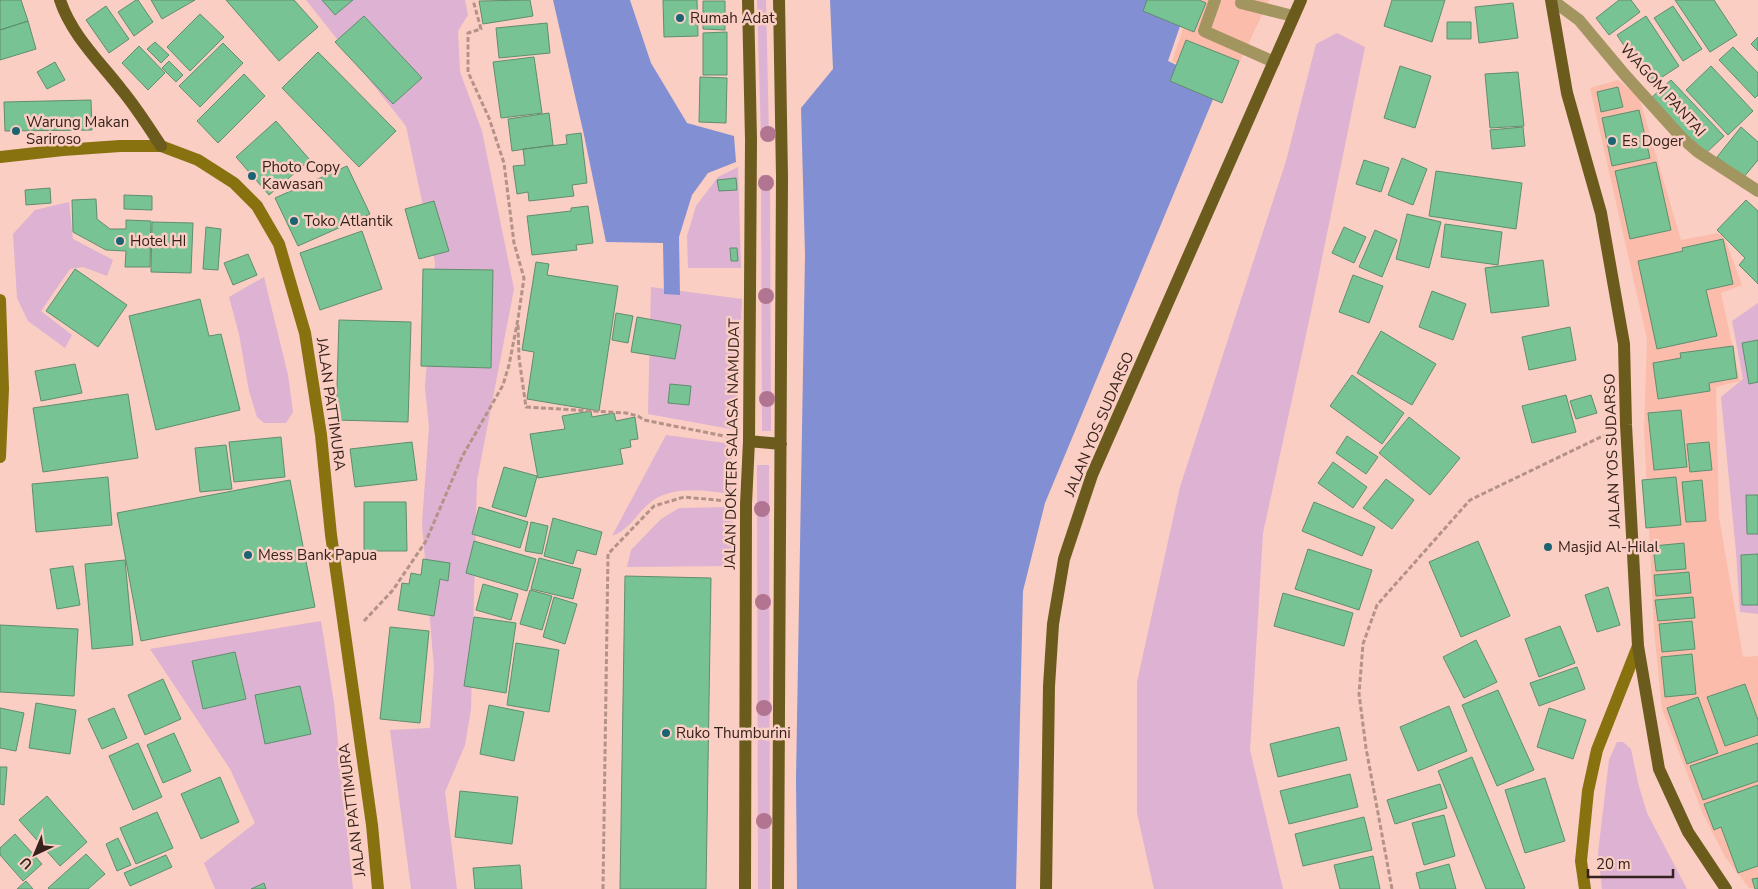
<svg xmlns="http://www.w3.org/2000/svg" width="1758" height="889" font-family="'Nunito Sans',sans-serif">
  <rect width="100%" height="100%" fill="#facec2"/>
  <path fill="#fbbcac" d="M1193,0H1269L1228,87L1172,61Z
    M1618,80L1639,97L1681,240L1718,233L1725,239L1742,285L1721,293L1740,381L1716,387L1719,517L1743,657L1758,656V889L1749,888L1725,857L1703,814L1662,709L1654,630L1644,429L1647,339L1590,88Z"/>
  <path fill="#ddb2d2" d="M306,0H465L468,15L458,31L460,72L482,131L514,289L477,480L471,709L465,745L445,792L457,889H411L390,730L430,728L434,668L422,523L429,427L425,387L435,262L406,126Z
    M757,0H766L769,137H761Z
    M1337,33L1365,47L1312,307L1263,533L1250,750L1283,889H1154L1137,813V682L1180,487L1286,161L1316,44Z
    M738,167L741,268H688L687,236L696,206L718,177Z
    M761,175H770L771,431H762Z
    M69,202L73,239L113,260L107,276L83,267L70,269L41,311L72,335L65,348L28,321L17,298L13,234L35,210Z
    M264,277L288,375L293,412L286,423H264L257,417L249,391L239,334L229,297Z
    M651,287L742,299L736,430L648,414Z
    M1758,303V614L1740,612L1736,552L1721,397L1743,379L1732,321Z
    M666,435L732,444L731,494C701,490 666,484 643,509C634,519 625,532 612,536Z
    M757,465H769L770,889H758Z
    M733,507L732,566L627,567L631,550L661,519L679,508Z
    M321,621L334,703L353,889H215L204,863L255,823L230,769L150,649Z
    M1617,742H1623L1631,749L1638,783L1647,813L1687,889H1602L1598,853L1609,760Z"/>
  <path fill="#828fd3" d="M553,0H630L651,63L687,123L734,136L736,162L708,173L692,195L679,237L680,295L664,294L663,243L606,242L584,135Z
    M830,0H1189L1168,61L1219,85L1045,503L1023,591L1016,889H797L796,779L805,255L801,108L833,69Z"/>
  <path fill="#78c393" stroke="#608d6f" d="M0,0H21L28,21L0,30Z
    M136,0H138L153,22L134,36L118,12Z
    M151,0H195L162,19Z
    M226,0H294L318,27L279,61Z
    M322,0H353L335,15Z
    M530,0L533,16L483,24L479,1Z
    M663,0H697L698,36L664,37Z
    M1147,0H1199L1206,3L1194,32L1143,11Z
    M1392,0H1445L1432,42L1384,26Z
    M1619,0H1631L1640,12L1609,35L1596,18Z
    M1675,0H1714L1737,35L1710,52Z
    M703,1H725V30L703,29Z
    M1513,3L1518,38L1479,43L1475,7Z
    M106,6L129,39L109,53L86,20Z
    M1673,6L1702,49L1683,61L1654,18Z
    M200,14L224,37L190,71L167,47Z
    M364,16L422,78L393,104L335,42Z
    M1646,16L1679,66L1650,85L1617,35Z
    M28,21L36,49L0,60V30Z
    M1447,22H1471V39H1447Z
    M547,23L550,53L499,58L496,28Z
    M727,32V75H703V33Z
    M1758,37V51L1751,44Z
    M1186,40L1239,61L1222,103L1170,81Z
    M155,42L169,55L161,63L147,49Z
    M223,43L243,63L200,107L179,86Z
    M139,46L165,73L148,90L122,63Z
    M1733,47L1758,73V95L1755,98L1719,60Z
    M318,52L396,131L359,167L282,88Z
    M534,57L542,113L501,118L493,62Z
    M169,61L183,75L176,82L162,68Z
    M55,62L65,80L47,89L37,72Z
    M1400,66L1431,76L1415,128L1384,118Z
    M1711,66L1753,111L1728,135L1686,90Z
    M1518,72L1524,126L1490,128L1485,74Z
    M244,74L265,96L218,143L197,121Z
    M700,77L727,78L726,123L699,122Z
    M1671,80L1724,136L1704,155L1651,98Z
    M1618,87L1623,107L1601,112L1597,92Z
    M91,100L92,130L5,131L4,102Z
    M1639,110L1650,158L1612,166L1602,118Z
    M549,113L553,145L512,151L508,119Z
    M276,121L310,160L269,195L236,157Z
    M1523,127L1525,146L1492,149L1490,130Z
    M1741,127L1758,142V160L1743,178L1717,157Z
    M581,133L587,183L572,185L574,196L529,201L528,192L517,194L513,166L525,165L523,149L567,144L566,135Z
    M1402,158L1427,169L1413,205L1388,195Z
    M1364,160L1389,168L1381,192L1356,184Z
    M1656,162L1671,230L1630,239L1615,171Z
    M347,166L370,214L298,246L275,198Z
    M1436,171L1522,183L1516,229L1429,216Z
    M736,178L737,190L719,191L717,180Z
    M50,188L51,203L26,205L25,190Z
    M124,195L152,196V210L124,209Z
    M96,199L97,219L110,229H126V220L151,221L150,267H125L126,251L106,250L73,232L72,200Z
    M1746,200L1758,211V284L1739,265L1745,258L1717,230Z
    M434,201L449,251L419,259L405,209Z
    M588,206L593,243L576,245L577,250L532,255L527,216L571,211V208Z
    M1407,214L1441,222L1429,268L1396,259Z
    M152,222L193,223L191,273L151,272Z
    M1445,224L1502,232L1498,265L1441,257Z
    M206,227L221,229L218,270L203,269Z
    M1344,227L1366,237L1354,263L1332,253Z
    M1375,230L1397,240L1382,277L1359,267Z
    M362,231L382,289L320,310L300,253Z
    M1723,239L1733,284L1706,290L1717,336L1657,349L1638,261L1683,251L1682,248Z
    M730,248H737L738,261H731Z
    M248,254L257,275L233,285L224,263Z
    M1543,260L1549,306L1491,313L1485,268Z
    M536,262L549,264L547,275L618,286L599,411L527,399L534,352L522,350Z
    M75,269L127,305L98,347L46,311Z
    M423,269L493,270L491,368L421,366Z
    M1353,275L1383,286L1369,323L1339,312Z
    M1432,291L1466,304L1453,340L1419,327Z
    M200,299L209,336L221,334L240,410L156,430L129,316Z
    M616,313L633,316L628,343L612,340Z
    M637,317L681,325L675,359L631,352Z
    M339,320L411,322L408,422L336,420Z
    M1570,327L1576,360L1529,370L1522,337Z
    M1381,331L1436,364L1412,405L1357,373Z
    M1758,340V382L1749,384L1742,343Z
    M1733,346L1737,378L1709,383L1710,391L1658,399L1653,363L1681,358L1680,353Z
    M75,364L82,393L41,401L35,371Z
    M1352,375L1404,413L1382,444L1330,406Z
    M670,384L691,386L689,405L668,403Z
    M128,394L138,458L43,472L33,408Z
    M1566,395L1576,432L1532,443L1522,406Z
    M1591,395L1597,413L1576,419L1570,401Z
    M1681,410L1687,467L1654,470L1648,413Z
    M591,411L592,417L614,413L616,421L635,417L638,439L630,440L631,447L620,449L623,464L538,478L530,434L565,429L562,416Z
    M1409,417L1460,458L1430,495L1379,453Z
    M1347,436L1378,457L1366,474L1336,453Z
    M281,437L285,477L234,482L229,442Z
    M412,442L417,480L355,487L350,449Z
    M1709,442L1712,470L1690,472L1687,444Z
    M226,445L232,489L200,492L195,448Z
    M1333,462L1367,487L1353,508L1318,483Z
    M504,467L537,476L526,517L492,507Z
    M108,477L112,525L36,532L32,484Z
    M1676,477L1681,525L1646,528L1642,480Z
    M1386,479L1414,500L1392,529L1363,508Z
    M290,480L315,607L141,641L117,513Z
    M1702,480L1706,521L1686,522L1682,482Z
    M1746,495H1758V534H1747Z
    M364,502H406L407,551H364Z
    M1314,502L1375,527L1362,556L1302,531Z
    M479,507L528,522L520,548L472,534Z
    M553,518L602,532L596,555L577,550L573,564L544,556Z
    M531,522L548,526L542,554L525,551Z
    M474,541L536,559L527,591L466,573Z
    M1478,541L1510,616L1461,637L1429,562Z
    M1684,543L1686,569L1656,571L1653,546Z
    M1308,549L1372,570L1359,610L1295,589Z
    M1758,554V605H1742L1741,555Z
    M539,558L581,569L573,599L531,589Z
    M423,559L450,563L448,581L440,579L434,616L398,610L402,583L409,584L411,573L421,575Z
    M125,560L133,645L92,649L85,564Z
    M73,566L80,605L57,609L50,569Z
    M1689,572L1691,593L1656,596L1654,575Z
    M625,576L711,578L706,889H620Z
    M483,584L518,594L511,620L476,610Z
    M1608,587L1620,625L1597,632L1585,595Z
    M530,590L552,596L542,630L520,624Z
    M1283,593L1353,613L1344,646L1274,626Z
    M554,597L577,604L565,644L543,637Z
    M1693,597L1695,618L1658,621L1655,600Z
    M474,617L516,623L506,693L464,686Z
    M1692,621L1695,649L1662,652L1659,624Z
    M0,625L78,629L74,696L0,692Z
    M1560,626L1575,663L1539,677L1525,639Z
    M390,627L429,631L420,723L380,719Z
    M1476,640L1497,682L1464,698L1443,657Z
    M516,643L559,650L549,712L507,705Z
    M235,652L246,699L203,709L192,661Z
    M1692,654L1696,694L1665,697L1661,657Z
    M1577,667L1585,689L1539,706L1530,683Z
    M163,679L181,719L145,735L128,695Z
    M1745,684L1758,720V735L1725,746L1707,697Z
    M300,686L311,734L265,744L255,695Z
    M1498,690L1534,770L1497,786L1462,705Z
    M1698,697L1718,753L1687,764L1667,708Z
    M36,703L76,710L70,754L29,748Z
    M489,705L524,712L514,761L480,754Z
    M1449,706L1467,751L1418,771L1400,727Z
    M0,708L24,713L16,751L0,748Z
    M114,708L127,738L102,749L88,719Z
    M1549,708L1586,720L1573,759L1537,747Z
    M1339,727L1347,760L1278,777L1270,744Z
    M174,733L191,771L163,783L147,745Z
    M138,743L162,797L133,810L109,756Z
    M1758,743V781L1703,800L1690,766Z
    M1472,757L1525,888L1523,889H1486L1438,771Z
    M0,767H7L4,805L0,804Z
    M1350,774L1358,807L1289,824L1280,791Z
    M220,777L239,822L201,839L181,794Z
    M1545,778L1565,841L1525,853L1505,790Z
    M1440,784L1447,808L1395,824L1387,800Z
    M1758,785V866L1738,873L1721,827L1714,830L1704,804Z
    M460,791L518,797L512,844L455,837Z
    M47,796L87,842L60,866L19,820Z
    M157,812L173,848L136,864L120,828Z
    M1444,815L1455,856L1424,865L1412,823Z
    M1364,817L1372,850L1303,866L1295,834Z
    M15,834L42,864L23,881L0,855V848Z
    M118,838L131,865L117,871L106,844Z
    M86,854L105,874L88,889H49L48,888Z
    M166,855L172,867L130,886L124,873Z
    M1373,856L1380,889H1340L1334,865Z
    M1449,864L1456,889H1420L1416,873Z
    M520,865L522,889H475L473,868Z
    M1758,878V889H1755L1752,879Z
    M26,881L33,889H17Z
    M264,883L266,889H251Z"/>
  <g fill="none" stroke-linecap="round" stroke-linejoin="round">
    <path stroke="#b59288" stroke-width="3" stroke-dasharray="5 2.5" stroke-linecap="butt" d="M518,325L519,358L526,407L626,413L638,416L644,420L729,437
      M364,621L393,590L426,541L462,457L503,385L509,365L518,319L524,278L514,243L504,163L489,118L468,72V33L481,29L473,0
      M603,889L608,554L654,506L684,497L726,501
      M1392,889L1366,748L1359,694L1363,644L1377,605L1470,500L1607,434"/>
    <path stroke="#a39560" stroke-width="12" d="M1215,0L1204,31L1274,62
      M1242,0L1241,3L1293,16"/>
    <path stroke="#a39560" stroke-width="12" d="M1552,0L1579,20L1625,75L1682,138L1698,152L1758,191"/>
    <path stroke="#88720f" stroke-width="12" d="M0,157L63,150L120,146H161L198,160L234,183L257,206L279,244L305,333L321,435L331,535L372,825L378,889
      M0,300L3,389L0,457
      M1585,889L1581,861L1588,791L1597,750L1638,646"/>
    <path stroke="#6b5c1d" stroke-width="12" d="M60,0C71,34 99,61 121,89C136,107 148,126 161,146
      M1551,0L1567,93L1601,213L1624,344L1626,425L1638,646L1659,769L1688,832L1726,889
      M749,441L781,444
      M745,889L746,504L749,441L751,140L748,0
      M778,889L782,177L779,0
      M1046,889L1049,686L1053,624L1064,559L1092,475L1301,0"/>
  </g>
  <g fill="#b17491">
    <circle cx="768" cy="134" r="8"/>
    <circle cx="766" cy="183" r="8"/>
    <circle cx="766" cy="296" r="8"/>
    <circle cx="767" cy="399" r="8"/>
    <circle cx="762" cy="509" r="8"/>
    <circle cx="763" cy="602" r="8"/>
    <circle cx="764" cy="708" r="8"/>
    <circle cx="764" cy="821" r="8"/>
  </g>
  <g fill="#1c6373" stroke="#facec2" stroke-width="2">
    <circle cx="680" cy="18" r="5"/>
    <circle cx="16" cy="131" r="5"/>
    <circle cx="1612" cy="141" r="5"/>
    <circle cx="252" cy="176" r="5"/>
    <circle cx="294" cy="221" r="5"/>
    <circle cx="120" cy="241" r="5"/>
    <circle cx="1548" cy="547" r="5"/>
    <circle cx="248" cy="555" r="5"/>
    <circle cx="666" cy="733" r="5"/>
  </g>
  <g text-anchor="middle" stroke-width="5" stroke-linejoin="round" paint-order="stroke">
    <g font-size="15" fill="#36221c" stroke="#facec2" text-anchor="start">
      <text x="690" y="23">Rumah Adat</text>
      <text x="26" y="127">Warung Makan<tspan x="26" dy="17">Sariroso</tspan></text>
      <text x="1622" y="146">Es Doger</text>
      <text x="262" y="172">Photo Copy<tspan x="262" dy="17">Kawasan</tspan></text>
      <text x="304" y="226">Toko Atlantik</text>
      <text x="130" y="246">Hotel HI</text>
      <text x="1558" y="552">Masjid Al-Hilal</text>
      <text x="258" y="560">Mess Bank Papua</text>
      <text x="676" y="738">Ruko Thumburini</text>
    </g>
    <g font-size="15" fill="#36221c" stroke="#facec2">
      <text transform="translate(1663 90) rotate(48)" y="5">WAGOM PANTAI</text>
      <text transform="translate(331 404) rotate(82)" y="5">JALAN PATTIMURA</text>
      <text transform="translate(1099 424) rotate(-67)" y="5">JALAN YOS SUDARSO</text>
      <text transform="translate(732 444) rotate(-89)" y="5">JALAN DOKTER SALASA NAMUDAT</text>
      <text transform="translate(1612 451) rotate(-92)" y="5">JALAN YOS SUDARSO</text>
      <text transform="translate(352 810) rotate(-97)" y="5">JALAN PATTIMURA</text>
    </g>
  </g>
  <g transform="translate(35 854) rotate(224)" stroke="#facec2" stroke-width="4" paint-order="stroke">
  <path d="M0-4L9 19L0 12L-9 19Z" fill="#36221c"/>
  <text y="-8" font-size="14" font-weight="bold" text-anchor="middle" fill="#36221c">U</text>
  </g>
  <path d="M1588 869v8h85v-8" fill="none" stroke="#36221c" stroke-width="2.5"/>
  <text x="1596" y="869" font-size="15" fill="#36221c" stroke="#facec2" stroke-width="4" paint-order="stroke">20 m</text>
</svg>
